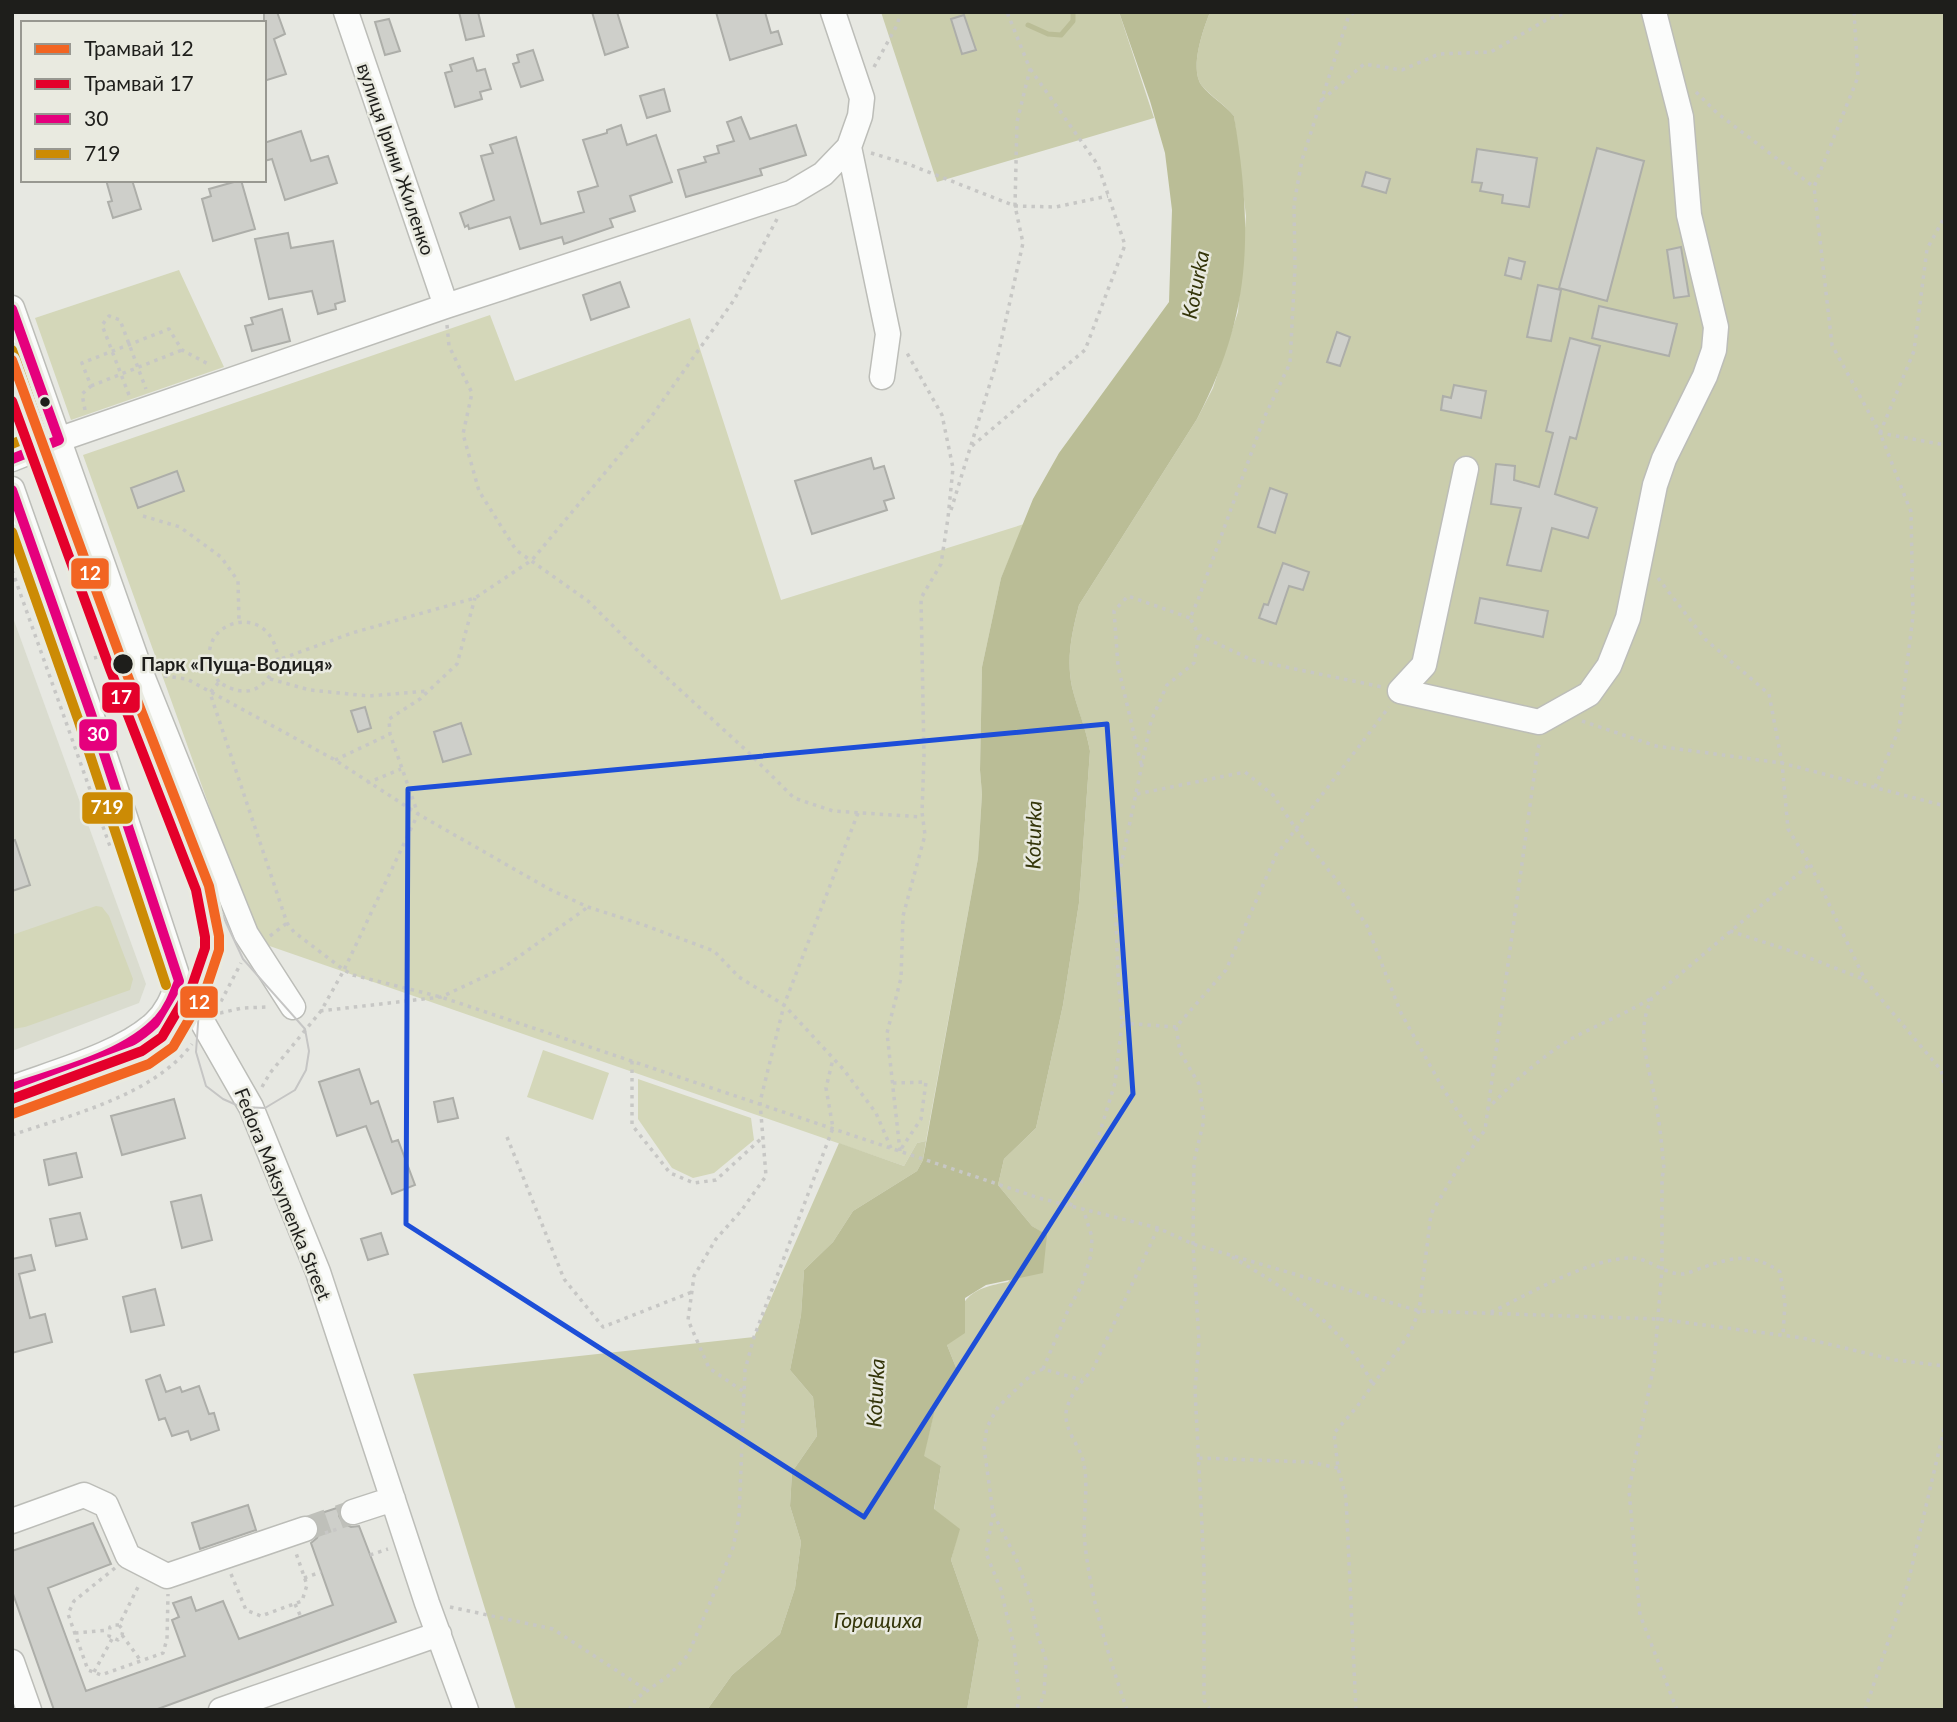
<svg xmlns="http://www.w3.org/2000/svg" width="1957" height="1722" font-family="Lato,sans-serif">
  <rect width="100%" height="100%" fill="#e7e8e2"/>
  <path fill="#dadccf" d="M12,615L146,984L139,1003L12,1051Z"/>
  <path fill="#d4d7b9" d="M179,270L224,367L71,420L35,318Z
    M490,315L515,381L690,318L781,600L1024,524L1001,578L982,667L980,770L982,794L978,858L926,1141L917,1143L904,1166L258,942L83,455Z
    M96,906L102,907L109,916L133,979L130,990L25,1027L12,1029V935Z
    M543,1050L609,1073L593,1120L527,1097Z
    M638,1079L751,1118L754,1140L714,1173L693,1178L672,1168L638,1119Z"/>
  <path fill="#cacdac" d="M881,12H1119L1154,118L937,182Z
    M1210,12H1945V1710H967L979,1640L951,1560L959,1529L934,1510L941,1466L923,1457L938,1397L957,1370L947,1345C963,1303 960,1290 1008,1282L1046,1235L1032,1226L998,1185L1004,1159L1036,1128L1063,1005L1079,903L1090,751C1086,728 1077,709 1072,687C1066,658 1072,632 1079,605L1197,419L1213,388L1238,312L1246,216L1234,116C1225,105 1212,97 1202,86C1189,69 1203,30 1210,12Z
    M926,1141L923,1160L917,1171L853,1211L833,1242L804,1270L801,1315L790,1370L813,1397L817,1436L792,1472L790,1506L801,1542L795,1588L780,1634L732,1675L707,1710H516L413,1374L754,1337L839,1143L904,1166L917,1143Z"/>
  <path fill="#babd96" d="M1119,12H1210C1203,30 1189,69 1202,86C1211,97 1225,105 1234,116C1253,232 1252,313 1197,419L1079,605C1072,632 1066,658 1072,687C1077,708 1086,728 1090,751L1079,903L1063,1005L1036,1128L1004,1159L998,1185L1032,1226L1047,1235L1043,1273L986,1285L965,1298V1333L947,1345L957,1370L938,1397L924,1456L941,1466L934,1509L960,1529L951,1560L979,1640L967,1710H707L732,1675L780,1634L795,1588L801,1542L790,1506L792,1472L817,1436L813,1397L790,1370L801,1315L804,1270L833,1242L853,1211L917,1171L923,1160L978,858L982,794L980,770L982,667L1001,578L1033,499L1059,453L1169,302L1172,210L1165,153L1150,101Z"/>
  <g fill="none" stroke-linecap="round" stroke-linejoin="round">
    <path stroke="#babd96" stroke-width="5" d="M1028,25L1048,34L1061,35L1073,21V12"/>
  </g>
  <path fill="#cecfca" stroke="#adaea9" stroke-width="2" d="M264,12H277L285,34L274,39L286,74L264,81Z
    M459,12H478L484,36L466,40Z
    M592,12H617L628,47L605,55Z
    M716,12H765L771,33L778,31L782,44L730,60Z
    M964,15L976,50L962,54L951,19Z
    M389,19L400,51L385,55L375,22Z
    M533,50L543,80L521,87L513,64L519,62L517,55Z
    M473,58L477,71L485,69L491,89L480,92L482,99L455,107L445,73L452,71L450,65Z
    M664,89L670,111L647,118L640,96Z
    M741,117L750,139L796,125L806,155L760,169L762,175L686,197L678,170L706,162L704,157L719,153L717,146L734,141L727,122Z
    M621,125L627,145L656,135L672,182L630,196L635,211L610,219L613,227L564,244L562,237L520,249L510,217L469,229L468,225L465,227L460,213L494,200L481,156L493,153L490,145L516,137L541,224L584,212L578,192L598,186L583,140L607,133V130Z
    M301,131L311,161L328,156L337,183L285,200L272,159L264,161V143Z
    M1597,148L1644,161L1607,301L1559,288Z
    M1477,149L1537,158L1529,207L1502,203L1503,195L1480,191L1482,183L1472,182Z
    M1366,172L1390,179L1386,193L1362,186Z
    M106,180H132L141,209L113,218L108,202L112,201Z
    M241,180L255,229L213,241L202,199L211,196L209,189Z
    M288,233L291,248L333,241L345,301L335,304L336,309L318,314L312,291L269,299L255,239Z
    M1681,247L1689,296L1674,298L1667,250Z
    M1509,258L1525,262L1521,279L1505,275Z
    M620,282L629,307L591,320L583,295Z
    M1538,285L1561,290L1551,341L1527,337Z
    M1599,306L1677,324L1669,356L1592,338Z
    M282,309L290,341L252,351L245,326L253,324L251,318Z
    M1337,332L1350,337L1340,366L1327,362Z
    M1570,338L1600,346L1576,439L1570,437L1555,494L1597,508L1588,538L1552,528L1541,571L1507,565L1521,508L1491,504L1496,464L1515,466L1514,480L1539,487L1553,433L1546,431Z
    M1454,385L1486,391L1481,418L1441,410L1443,396L1451,398Z
    M871,458L874,469L884,466L894,498L884,501L887,510L812,534L795,481Z
    M177,471L184,491L138,508L131,488Z
    M1270,488L1287,494L1275,533L1258,527Z
    M1283,563L1309,572L1303,590L1289,586L1276,624L1259,618L1264,604L1268,605Z
    M1480,598L1548,611L1543,637L1475,623Z
    M365,707L371,728L358,732L351,711Z
    M461,723L471,754L443,762L434,732Z
    M15,840L30,885L12,891V841Z
    M359,1069L371,1104L378,1101L392,1142L398,1140L415,1185L392,1194L366,1126L337,1136L319,1082Z
    M453,1098L458,1118L438,1122L434,1102Z
    M174,1099L185,1138L122,1155L111,1116Z
    M76,1153L82,1177L49,1185L44,1160Z
    M201,1195L212,1240L182,1248L171,1202Z
    M80,1213L87,1239L56,1246L50,1219Z
    M381,1233L388,1254L368,1260L361,1239Z
    M31,1255L35,1270L19,1274L30,1318L45,1314L52,1342L12,1353V1259Z
    M155,1289L164,1325L131,1332L123,1297Z
    M160,1375L166,1392L180,1387L182,1392L199,1386L209,1414L214,1413L219,1430L191,1440L188,1431L172,1436L165,1418L159,1420L146,1380Z
    M248,1505L256,1530L200,1549L192,1523Z
    M340,1507L339,1516L343,1523L351,1527L359,1526L396,1622L155,1710H54L12,1591V1551L93,1523L111,1564L48,1588L86,1691L185,1656L172,1620L179,1617L173,1603L191,1597L196,1611L223,1601L239,1639L333,1605L311,1543L317,1538L320,1531L319,1524L312,1516Z"/>
  <g fill="none" stroke-linecap="round" stroke-linejoin="round">
    <path stroke="#bfc0ba" stroke-width="24" stroke-dasharray="24 12" stroke-linecap="butt" d="M305,1529L353,1512"/>
    <g stroke="#bcbdb8" stroke-width="27">
      <path id="minor" d="M346,12L446,306
        M849,147L888,334L882,377
        M12,308L143,678L246,934L293,1007
        M12,459L69,436L446,306L791,193L823,174L849,147L860,116L862,98L833,12
        M1466,469L1424,665L1400,691L1539,722L1589,694L1609,666L1628,618L1655,485L1664,459L1705,376L1714,350L1716,327L1689,215L1681,117L1654,12
        M12,489L91,714L179,981L251,1107L318,1272L427,1603L466,1710
        M12,1088C55,1072 122,1054 155,1023C168,1011 173,996 179,981
        M353,1512L393,1499
        M12,1521L84,1495L106,1505L128,1556L167,1576L305,1529
        M12,1662L29,1710
        M221,1710L439,1634"/>
    </g>
    <path stroke="#c7c7c5" stroke-width="3.5" stroke-dasharray="3.5 5" stroke-linecap="butt" d="M1354,12L1348,18L1302,160L1294,204L1295,268L1290,363L1264,418L1198,600L1190,618L1199,635L1252,660L1382,687
      M1854,12L1858,77L1814,187L1832,345L1880,433L1945,445
      M874,67L897,25L901,12
      M1696,92L1717,113L1814,187
      M1322,100L1364,64L1402,70L1439,54L1491,52L1546,20L1569,12
      M871,153L908,164L1015,206L1056,207L1108,196
      M777,219L734,300L649,420L532,560L475,598L352,633L278,660C266,689 248,701 219,682L210,693L287,923L294,932L344,970L353,975L441,997L1039,1198L1158,1228L1193,1244L1419,1311L1658,1319L1803,1338L1895,1360L1945,1366
      M447,325L449,346L472,393L463,434L479,491L516,550L588,601L641,654L748,752L794,798L833,811L922,817
      M91,386L182,350
      M129,395L102,325L109,316L120,320L146,389
      M85,410L82,394L91,386L82,363L169,329L182,350L210,365
      M972,446L1085,350L1125,245L1098,165L1031,70
      M951,510L996,364L1023,243L1015,206L1017,122L1030,69L1007,12
      M143,516L180,527L221,557L238,581L239,621
      M12,570L111,849
      M1658,578L1705,639L1769,694L1782,763L1788,829L1810,864L1865,980L1941,1070L1945,1088
      M94,658L102,656L112,686
      M164,676L187,679L335,760L418,814L549,889L588,907L641,924L714,951L739,977L784,1005L760,1102L766,1176L741,1211L716,1239L694,1276L688,1320L709,1368L744,1392
      M270,679L310,690L369,696L427,691
      M219,682C180,625 271,593 278,659
      M1582,721L1656,746L1782,763L1945,806
      M335,760L390,734
      M1141,764L1118,666L1114,611L1128,596L1190,618
      M367,783L401,769
      M1875,787L1899,729L1913,616L1911,512L1880,433L1914,351L1927,249L1945,216
      M1137,794L1245,772L1273,795L1296,829L1338,882L1367,926L1401,1013L1442,1087L1477,1141
      M858,813L784,1005L844,1070L876,1113L891,1148
      M1730,931L1797,953L1863,979
      M270,936L287,923
      M217,1009L241,963
      M320,1011L441,997L503,968L588,907
      M220,1013L242,1008L268,1007
      M1122,1023L1176,1027
      M632,1061V1125L670,1173L694,1183L716,1180L763,1137
      M893,1083L926,1082L921,1119L901,1149
      M262,1087L270,1073L321,1011L344,970L418,814L390,734L389,719L420,699L457,664L475,598
      M1487,1110C1507,1087 1545,1054 1571,1039C1597,1025 1625,1014 1650,999
      M12,1135C71,1115 154,1095 192,1044
      M507,1137L564,1279L603,1327L692,1292
      M900,1151L887,1033L901,978L903,916L925,835L922,812L924,756L921,598L941,564L948,518L953,468L942,415L907,353
      M1070,1206L1091,1161L1115,1083L1122,1023L1118,974L1115,894L1151,721L1167,685L1194,663L1199,635
      M1232,1257C1289,1290 1341,1324 1372,1383
      M1491,1312C1530,1294 1589,1258 1632,1258C1649,1258 1665,1275 1683,1274C1690,1273 1698,1269 1704,1267C1734,1257 1752,1252 1780,1272L1785,1303L1783,1335
      M1043,1369L1069,1308L1081,1287L1091,1255L1092,1237L1083,1209
      M1199,1458L1309,1462L1338,1468
      M993,1514L986,1553L1001,1590L1014,1646L1019,1697L1017,1710
      M325,1533L341,1528
      M370,1555L388,1549
      M115,1568L74,1601L68,1614L88,1670L101,1675L163,1653L167,1639L168,1594
      M231,1574L246,1610L261,1616L302,1601L307,1585L296,1553
      M304,1578L321,1572
      M295,1604L301,1617
      M450,1607L553,1629L648,1691
      M119,1625H114L110,1627L109,1636L118,1640L122,1635L123,1630L119,1625L139,1585
      M75,1633L109,1630
      M122,1635L141,1661
      M94,1672L112,1639
      M629,1710L637,1698L668,1676L688,1655L733,1548L739,1517L745,1370L754,1337L833,1128L826,1088L833,1059
      M1038,1710L1044,1694L1046,1660L1037,1633L1030,1598L1016,1558L993,1513L984,1447L987,1427L998,1407L1033,1373L1043,1369L1082,1380
      M1127,1710C1109,1657 1091,1601 1085,1544C1082,1518 1089,1491 1084,1464C1081,1447 1065,1432 1066,1414C1067,1398 1082,1381 1093,1369L1158,1228
      M1210,1710L1204,1700V1567L1195,1389L1199,1342L1193,1244L1194,1161L1204,1120L1199,1084L1180,1052L1176,1027L1226,970L1276,855L1389,707
      M1356,1710L1346,1498L1338,1468L1334,1433L1356,1408L1410,1333L1419,1311L1431,1214L1461,1163L1485,1130L1538,748L1541,740
      M1677,1710L1640,1615L1629,1490L1654,1365L1662,1269V1178L1664,1169C1662,1148 1660,1125 1656,1104C1650,1067 1634,1034 1652,998L1810,864
      M1865,1710L1908,1583L1945,1425"/>
    <use href="#minor" stroke="#fbfcfb" stroke-width="24"/>
    <path stroke="#c5c5c4" stroke-width="2" d="M202,967L196,1052L206,1086L223,1099L241,1107L265,1108L295,1090L306,1070L309,1051L305,1029L243,959L209,886"/>
    <g stroke="#e9eae0" stroke-width="16">
      <path id="bus-1" d="M12,309L59,440L12,459
        M12,490L91,714L179,981
        M12,1088C58,1072 126,1056 159,1019C169,1008 174,994 179,981"/>
    </g>
    <g stroke="#e9eae0" stroke-width="16">
      <path id="bus-2" d="M12,350L41,432L12,444
        M12,532L78,719L166,985
        M17,1101C65,1084 139,1066 172,1025C181,1013 187,1000 192,986"/>
    </g>
    <use href="#bus-1" stroke="#e5007d" stroke-width="10"/>
    <use href="#bus-2" stroke="#cc8b05" stroke-width="10"/>
    <g stroke="#e9eae0" stroke-width="16">
      <path id="tram-1" d="M12,360L123,664L209,886L219,936V950L205,992L173,1047L149,1064L12,1114"/>
    </g>
    <g stroke="#e9eae0" stroke-width="16">
      <path id="tram-2" d="M12,401L110,669L196,890L205,937V948L192,986L162,1037L142,1051L12,1099"/>
    </g>
    <use href="#tram-1" stroke="#f26522" stroke-width="10"/>
    <use href="#tram-2" stroke="#e4002b" stroke-width="10"/>
  </g>
  <path fill="none" stroke="#1d4ed8" stroke-width="5" stroke-linejoin="round" d="M1107,724L1133,1094L864,1517L406,1224L408,789Z"/>
  <g fill="#1e1e1b" stroke="#e9eae0" stroke-width="2.5">
    <circle cx="45" cy="402" r="6"/>
    <circle cx="123" cy="664" r="11"/>
  </g>
  <g text-anchor="middle" stroke-width="5" stroke-linejoin="round" paint-order="stroke">
    <g font-size="19" fill="#1e1e1b" stroke="#e9eae0">
      <text transform="translate(396 159) rotate(71)" y="7">вулиця Ірини Жиленко</text>
      <text transform="translate(283 1194) rotate(68)" y="7">Fedora Maksymenka Street</text>
    </g>
    <g font-size="19" font-weight="bold" fill="#1e1e1b" stroke="#e9eae0" text-anchor="start">
      <text x="141" y="671">Парк «Пуща-Водиця»</text>
    </g>
    <g font-size="21" font-style="italic" fill="#343509" stroke="#e9eae0">
      <text transform="translate(1196 285) rotate(-79)" y="7">Koturka</text>
      <text transform="translate(1034 835) rotate(-89)" y="7">Koturka</text>
      <text transform="translate(876 1393) rotate(-87)" y="7">Koturka</text>
      <text x="878" y="1628">Горащиха</text>
    </g>
  </g>
  <g stroke="#e9eae0" stroke-width="2.5">
    <rect x="70" y="557" width="40" height="33" rx="7" fill="#f26522"/>
    <rect x="101" y="681" width="40" height="33" rx="7" fill="#e4002b"/>
    <rect x="78" y="718" width="40" height="34" rx="7" fill="#e5007d"/>
    <rect x="81" y="791" width="53" height="34" rx="7" fill="#cc8b05"/>
    <rect x="179" y="985" width="40" height="34" rx="7" fill="#f26522"/>
  </g>
  <g font-size="19" text-anchor="middle" font-weight="bold" fill="#fff">
    <text x="90" y="580">12</text>
    <text x="121" y="704">17</text>
    <text x="98" y="741">30</text>
    <text x="107" y="814">719</text>
    <text x="199" y="1009">12</text>
  </g>
  <rect width="1957" height="1722" fill="none" stroke="#1e1e1b" stroke-width="28"/>
  <rect x="21" y="21" width="245" height="161" fill="#e9eae0" stroke="#989891" stroke-width="2"/>
  <rect x="35" y="44" width="35" height="10" fill="#f26522" stroke="#989891" stroke-width="2"/>
  <text x="84" y="56" font-size="21" fill="#1e1e1b">Трамвай 12</text>
  <rect x="35" y="79" width="35" height="10" fill="#e4002b" stroke="#989891" stroke-width="2"/>
  <text x="84" y="91" font-size="21" fill="#1e1e1b">Трамвай 17</text>
  <rect x="35" y="114" width="35" height="10" fill="#e5007d" stroke="#989891" stroke-width="2"/>
  <text x="84" y="126" font-size="21" fill="#1e1e1b">30</text>
  <rect x="35" y="149" width="35" height="10" fill="#cc8b05" stroke="#989891" stroke-width="2"/>
  <text x="84" y="161" font-size="21" fill="#1e1e1b">719</text>
</svg>
